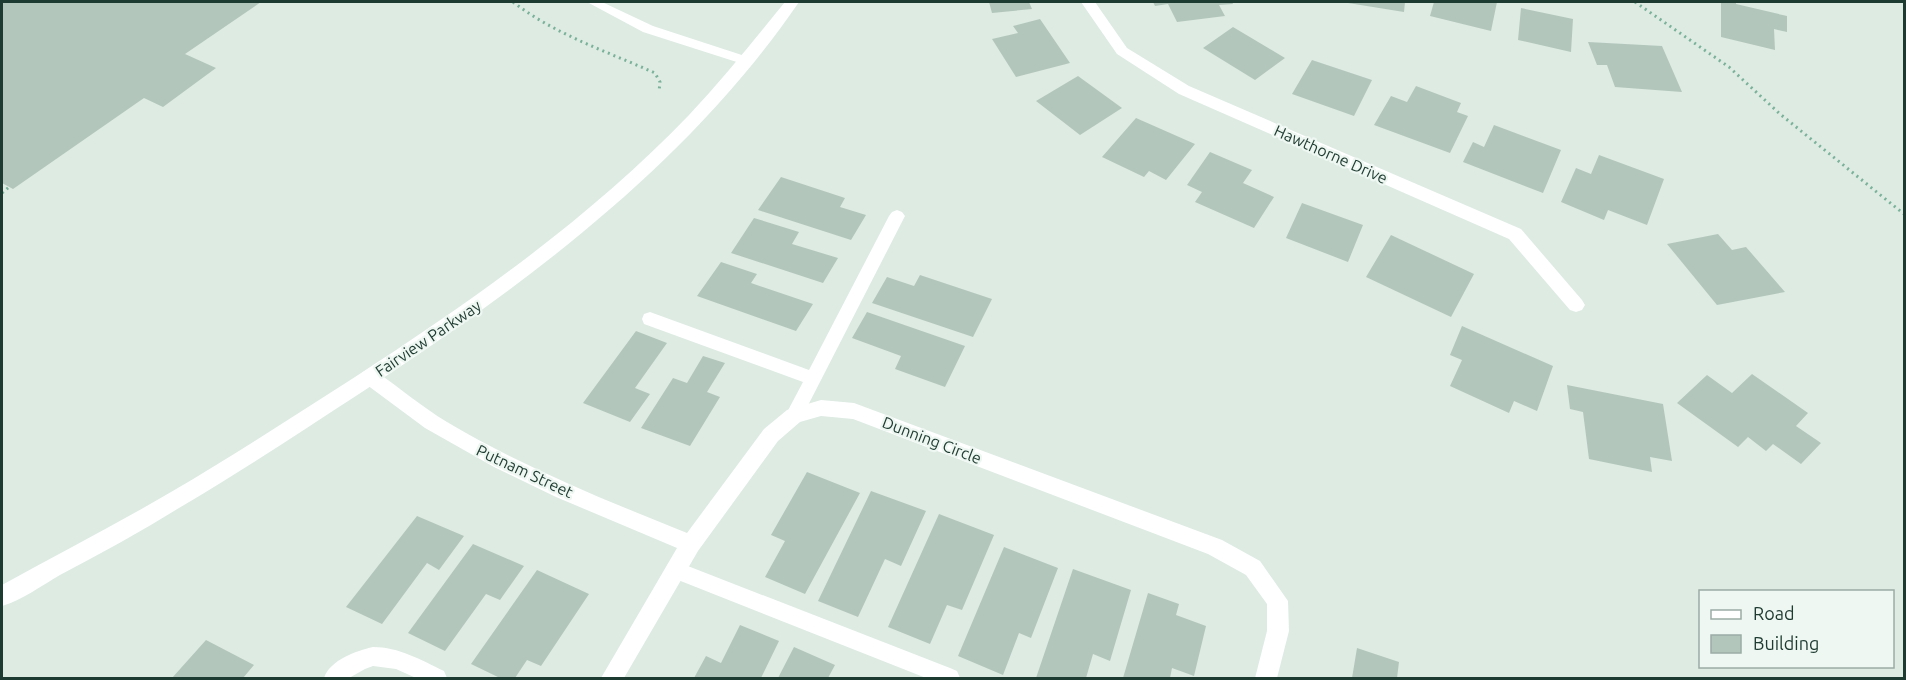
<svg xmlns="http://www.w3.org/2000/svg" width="1906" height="680" font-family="Ubuntu,sans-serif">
  <rect width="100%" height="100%" fill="#ddebe3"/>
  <path fill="#b3c6bc" d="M2,2H261L185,54L216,68L163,107L144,98L13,189L2,183Z
    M989,2H1029L1032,9L992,13Z
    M1153,2H1232L1233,4L1219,5L1225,16L1177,22L1168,4L1155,6Z
    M1348,2H1405L1404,12L1348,3Z
    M1434,2H1497L1491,31L1430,16Z
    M1721,2H1736V4L1787,16V32L1774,29L1775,50L1721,37Z
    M1521,8L1573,19L1571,52L1518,40Z
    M1040,19L1070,63L1016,77L992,39L1018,33L1013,26Z
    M1233,27L1285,58L1255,80L1203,48Z
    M1588,42L1662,46L1682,92L1615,87L1607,65H1597Z
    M1312,60L1372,80L1354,116L1292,94Z
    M1078,76L1122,108L1080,135L1036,101Z
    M1416,86L1461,103L1457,112L1468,116L1450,153L1374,125L1391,96L1407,102Z
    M1136,118L1195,144L1166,180L1149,171L1144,177L1102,157Z
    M1494,125L1561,150L1543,193L1463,162L1473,142L1484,147Z
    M1210,152L1252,170L1243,183L1274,197L1254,228L1195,202L1202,192L1187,185Z
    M1599,155L1664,179L1647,225L1608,210L1604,220L1561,202L1576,168L1591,174Z
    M781,177L845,198L840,207L866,215L851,240L758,210Z
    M1302,203L1363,225L1348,262L1286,238Z
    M754,218L799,232L792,244L838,258L823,283L731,253Z
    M1718,234L1732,250L1746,247L1785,292L1717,305L1667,244Z
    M1391,235L1474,274L1451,317L1366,277Z
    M721,262L757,274L751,283L813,304L796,331L697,296Z
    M920,275L992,299L973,337L872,303L887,277L914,286Z
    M867,312L965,346L945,387L895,369L901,356L852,338Z
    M1462,326L1553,366L1537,411L1514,401L1509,413L1450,386L1462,360L1450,355Z
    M636,331L667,343L635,388L650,394L630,422L583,403Z
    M703,356L725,363L707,392L720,397L690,446L641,428L673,378L687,383Z
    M1752,374L1808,413L1796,426L1821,443L1801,464L1773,444L1766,451L1748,437L1738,447L1677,403L1707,375L1732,393Z
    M1567,385L1663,404L1672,461L1650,457L1652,472L1589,459L1583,412L1570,409Z
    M807,472L860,493L805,594L765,577L785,541L771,535Z
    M871,491L926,511L901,566L885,559L858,617L818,601Z
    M939,514L994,535L962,610L947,605L930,644L888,627Z
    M417,516L464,536L439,570L427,563L382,624L346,607Z
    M473,544L524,566L500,600L486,594L445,651L408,633Z
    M1004,547L1058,568L1031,638L1019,633L1003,675L958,656Z
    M1073,569L1131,590L1110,661L1093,654L1086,678H1036Z
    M537,570L589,594L541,666L527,660L515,678H500L471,664Z
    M1148,593L1179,604L1176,615L1206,626L1194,676L1172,668L1170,678H1123Z
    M740,625L779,641L761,678H694L706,656L721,663Z
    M206,640L254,665L243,678H172Z
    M794,647L835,665L828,678H778Z
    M1357,648L1399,662L1397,678H1352Z"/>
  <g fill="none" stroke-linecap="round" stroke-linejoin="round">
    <path stroke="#7bb19b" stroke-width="3" stroke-dasharray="2 4" stroke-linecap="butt" d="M513,2C556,35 606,51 655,73L660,82L659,92
      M1635,2L1729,67L1780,114L1904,214
      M2,193L9,187"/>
    <path fill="#fff" fill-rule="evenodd" d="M587,2H602L653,26L751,58L753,61L746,65L643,32Z
      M897,210L902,212L905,216L800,421L794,423L788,421L785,416L803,382L644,324L642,319L644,314L650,312L809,370L889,216L892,212Z
      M675,561L950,668L957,671L960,678H926L668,576L665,570L668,564Z
      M373,647C399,647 421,660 444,671L447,678H416L396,669L373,666L365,669L349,678H324C330,660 356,651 373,647Z"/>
    <path fill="#fff" fill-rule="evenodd" d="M1081,2H1095L1127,48L1189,86L1521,229L1582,300L1585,305L1582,310L1576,312L1570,310L1509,239L1179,94L1117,54Z
      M370,369L377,372C400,388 422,407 447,422C523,467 605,500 687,533L764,429L787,410L821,400L854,403L1222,540L1260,561L1288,601L1289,631L1277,678H1255L1267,631V604L1246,575L1208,554L853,419L821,416L800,422L778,441L698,551L624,678H601L677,548L556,497L494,467L425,428L363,382L361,377L363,372Z"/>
    <path fill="#fff" fill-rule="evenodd" d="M785,2H799C687,166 522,287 359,394C299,433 240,472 179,508C140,532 100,554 60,575C41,586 22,600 2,606V585C58,554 115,525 171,492C233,456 294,416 355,377C474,300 591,217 689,115C723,79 754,40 785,2Z"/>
  </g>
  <g text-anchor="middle" stroke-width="4.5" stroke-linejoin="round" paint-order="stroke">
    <g font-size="16" fill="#1e3b31" stroke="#eef7f2">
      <text transform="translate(1331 154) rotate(24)" y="6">Hawthorne Drive</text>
      <text transform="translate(428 338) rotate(-34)" y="6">Fairview Parkway</text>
      <text transform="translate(932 440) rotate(21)" y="6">Dunning Circle</text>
      <text transform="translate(525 471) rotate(25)" y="6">Putnam Street</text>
    </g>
  </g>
  <rect width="1906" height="680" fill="none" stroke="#1e3b31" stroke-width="6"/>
  <rect x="1699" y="590" width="195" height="78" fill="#eef7f2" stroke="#9baca5" stroke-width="1.5"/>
  <rect x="1711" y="610" width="30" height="9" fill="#ffffff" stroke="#9baca5" stroke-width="1.5"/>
  <text x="1753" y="620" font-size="18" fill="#1e3b31">Road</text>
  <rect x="1711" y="635" width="30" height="18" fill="#b3c6bc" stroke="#9baca5" stroke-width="1.5"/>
  <text x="1753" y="650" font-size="18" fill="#1e3b31">Building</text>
</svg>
